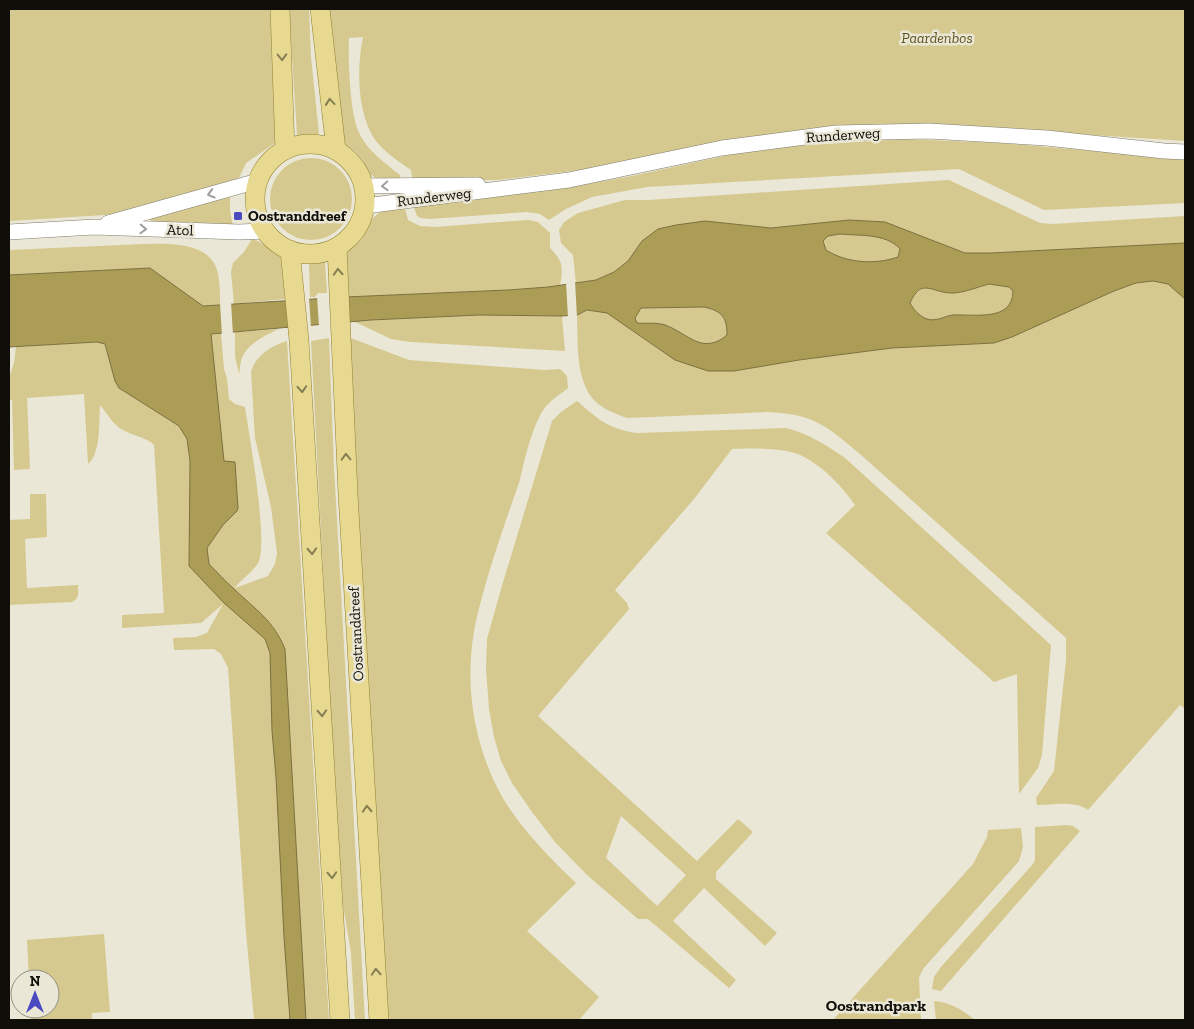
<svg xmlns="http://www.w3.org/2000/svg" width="1194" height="1029" font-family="'Zilla Slab',serif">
  <rect width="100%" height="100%" fill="#eae7d6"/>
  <path fill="#d5c98f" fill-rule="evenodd" d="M9,9H270L278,130L275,143L246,163L239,178L134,211L105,215L9,221Z
    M289,9H309L311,57L319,134L297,135Z
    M328,9H1185V141L952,126L497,180L413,181L411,170C398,161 378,148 371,133C357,105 357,67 363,37L349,38C348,59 350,111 358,130C365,149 385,163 400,175L401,181L378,180L370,174L362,159L355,151L342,142Z
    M905,139L1001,143L1185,159V203L1044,210L959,169L647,187L592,197L566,209L549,220L540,214L527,212L429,219L421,218L417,216L413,205L593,183L632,176L733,154L793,146Z
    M270 199a41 41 0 1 1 82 0a41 41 0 1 1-82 0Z
    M949,180L1040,223L1053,224L1185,216V243L991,253H965L885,222L849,220L771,228L705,221L642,241L628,261L614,272L596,280L576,284L573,255L561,243L559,230L564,222L578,213L625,200H648Z
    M230,193V211L233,226L151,223L150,218Z
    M404,205L408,220L420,226L435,227L528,220L538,222L550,233V248C564,262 563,268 560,286L508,290L345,297L346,253L361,240L372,219L380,212L389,208Z
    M840,234C859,236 886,233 900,249L898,257C875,265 846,263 826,250L823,241L828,236Z
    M252,239C264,242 270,251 281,257L283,269L285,299L234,304L231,272L233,263L244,252Z
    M121,245C150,245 211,235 218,274C220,284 220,295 220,306H203L150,268L9,275V250Z
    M325,262L327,293H318L315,297H310L309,264Z
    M1153,281L1168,284L1185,299V709L1180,705L1088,810C1075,800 1052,805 1037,805L1036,798L1054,771L1066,660V638L860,454C825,425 814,414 767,412L627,418C615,414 601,408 593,399C575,377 578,341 577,315L587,310L607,312L629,327L734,371L799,360L892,348L994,343L1012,337L1114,291L1136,283Z
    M989,284L1009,287L1013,291C1013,322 974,314 953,315C944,316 937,322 927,319C919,316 914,310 910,303L914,294L926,287C951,295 964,292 989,284Z
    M704,307C722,311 727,317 727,335C701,356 689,333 665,325C657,322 646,324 637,323L635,318L641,308Z
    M479,315L562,316L565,351L410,342L391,339L353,321Z
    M279,329C266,335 247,344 242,358C240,363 240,369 239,374L235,356V332Z
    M221,333L224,369L227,378L229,399L235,404L245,407C249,434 269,544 258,563C252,573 241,579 235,588L268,576L275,564L277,553L271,507L255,438L251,372C255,356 272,345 287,341L329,1020H254L246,932L228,668L221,654L214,649L174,650L173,638L196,637L207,633L223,604L201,623L122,628V615L164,613L154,445C149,438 130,435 121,429C112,423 107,413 100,405C99,420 101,454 88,464L84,394L27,398L30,469L14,470L12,400H9V378L14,363L16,347L97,342L105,344L115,381L119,388L179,426L187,439L190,461L189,566L233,589L209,564L207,548L223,525L237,511L224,461L211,334Z
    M348,337L409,360L545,370L560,369L567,376L568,388C560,395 550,400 544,409C533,424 524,461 520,480C504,526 487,573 476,621C463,681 473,747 504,800C523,831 550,858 576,883L527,931L599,997L579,1020H388Z
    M329,338L334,467L365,1020H355L351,953L343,905L331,724L311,341Z
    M577,401C598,419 608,429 637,433L786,428C808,433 825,445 844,457L1051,645L1042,755L1038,768L1019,794L1017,674L994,682L826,533L855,505C841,485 821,464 798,454C783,448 748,448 732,449L694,499L615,590L627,603L629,609L538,716L697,861L738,819L753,832L716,872V879L777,933L765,946L704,888L673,921L736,980L729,988L648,919H638L587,875L555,842L532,812L512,783L501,761L494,737L489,709L486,668L487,639L501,589L552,421L561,412ZM621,816L686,875L657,906L606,858Z
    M30,494H46L47,537L25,539L27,588L78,585C78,593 80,598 72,602L9,605V520L30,519Z
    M1066,825L1073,826L1080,831L941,991L932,989L934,977L940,968L1033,864L1035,860V827Z
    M1021,828L1023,847L1019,861L923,969L919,978L921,1020H833L973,864L987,837L988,830Z
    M104,934L110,1012L92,1013V1020H31V1009H50V979H29L27,940Z
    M934,1001C950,1002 963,1010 975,1020H936Z"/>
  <path fill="#ab9c56" stroke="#7c713f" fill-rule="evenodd" d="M849,220L885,222L965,253H991L1185,243V299L1168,284L1153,281L1136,283L1114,291L1012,337L994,343L892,348L799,360L734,371H708L675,360L607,313L587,310L577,315L562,316L479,315L371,320L211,334L224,461L235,462L238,508L237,511L223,525L207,548L209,564C217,572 225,581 234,589C256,610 273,620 285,649L306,1020H290L284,937L276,777L272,731L270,653L265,639L224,603L189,566L190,461L187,439L179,426L119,388L115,381L105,344L97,342L9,347V275L150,268L203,306L345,297L508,290L548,287L596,280L614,272L628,261L642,241L658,229L676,225L705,221L771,228ZM840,234C859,236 886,233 900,249L898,257C875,265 846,263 826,250L823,241L828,236ZM989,284L1009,287L1013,291C1013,322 974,314 953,315C944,316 937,322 927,319C919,316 914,310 910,303C922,276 932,294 954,293C966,292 978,287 989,284ZM704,307C722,311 727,317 727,335C702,356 688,333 665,325C657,322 646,324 637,323L635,318L641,308Z"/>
  <path fill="#eae7d6" d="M575,281L577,317L568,318L566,282Z
    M346,296L348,324L319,326L317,297Z
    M309,298L311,327L290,329L288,299Z
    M231,302L233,335L222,336L220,303Z"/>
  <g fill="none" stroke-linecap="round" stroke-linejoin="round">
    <g stroke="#7f7c6e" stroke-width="16">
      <path id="minor" d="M364,186L478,185
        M365,206L569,180L722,148L836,133L929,131L1047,138L1164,151L1185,152
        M108,223L258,181
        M9,232L94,227L239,232L266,231"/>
    </g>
    <g stroke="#918131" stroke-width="20">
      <path id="major" d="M280,9L285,150
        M320,9L336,150
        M255 199a55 55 0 1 1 110 0a55 55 0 1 1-110 0Z
        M337,247L348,494L379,1020
        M290,250L299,340L340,1020"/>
    </g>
    <use href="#minor" stroke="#fff" stroke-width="15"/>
    <use href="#major" stroke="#e7d990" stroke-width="19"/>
  </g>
  <defs><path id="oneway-chevron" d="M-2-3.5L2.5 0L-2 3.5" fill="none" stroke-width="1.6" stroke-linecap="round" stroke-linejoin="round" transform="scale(1.25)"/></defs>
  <g stroke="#867e53">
    <use href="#oneway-chevron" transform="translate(282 57) rotate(88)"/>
    <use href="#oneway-chevron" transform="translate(330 102) rotate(-95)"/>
    <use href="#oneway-chevron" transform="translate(338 272) rotate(-93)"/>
    <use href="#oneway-chevron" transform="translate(302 389) rotate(86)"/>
    <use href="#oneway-chevron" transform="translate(346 457) rotate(-92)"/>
    <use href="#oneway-chevron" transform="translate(312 551) rotate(87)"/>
    <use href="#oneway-chevron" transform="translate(322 713) rotate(87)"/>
    <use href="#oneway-chevron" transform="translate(367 809) rotate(-93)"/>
    <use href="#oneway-chevron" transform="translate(332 875) rotate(87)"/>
    <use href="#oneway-chevron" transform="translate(376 972) rotate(-93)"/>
  </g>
  <g stroke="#9f9f9d">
    <use href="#oneway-chevron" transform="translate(385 186) rotate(177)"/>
    <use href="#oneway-chevron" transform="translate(211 194) rotate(164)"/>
    <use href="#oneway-chevron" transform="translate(143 229) rotate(2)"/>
  </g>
  <rect fill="#4b49c0" stroke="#eae7d6" stroke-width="2" x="233" y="211" width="10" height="10" rx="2.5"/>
  <g text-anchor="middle" stroke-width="5" stroke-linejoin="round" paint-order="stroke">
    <g font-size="15" font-style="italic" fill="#5f5520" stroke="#eae7d6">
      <text x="937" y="43">Paardenbos</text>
    </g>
    <g font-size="15" fill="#0f0e09" stroke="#eae7d6">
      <text transform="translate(843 135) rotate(-4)" y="5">Runderweg</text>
      <text transform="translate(434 197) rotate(-7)" y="5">Runderweg</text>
      <text transform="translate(180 230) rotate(2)" y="5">Atol</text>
      <text transform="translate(356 634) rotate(-93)" y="5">Oostranddreef</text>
    </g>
    <g font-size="15" font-weight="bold" fill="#0f0e09" stroke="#eae7d6" text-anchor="start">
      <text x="248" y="221">Oostranddreef</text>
    </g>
    <g font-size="16" font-weight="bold" fill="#0f0e09" stroke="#eae7d6">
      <text x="876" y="1011">Oostrandpark</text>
    </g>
  </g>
  <rect width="1194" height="1029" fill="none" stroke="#0f0e09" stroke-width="20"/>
  <g transform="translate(35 994)"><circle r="24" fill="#eae7d6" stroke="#929084"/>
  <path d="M0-4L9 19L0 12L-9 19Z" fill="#4b49c0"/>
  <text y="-8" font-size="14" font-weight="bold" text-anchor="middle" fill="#0f0e09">N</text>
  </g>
</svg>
